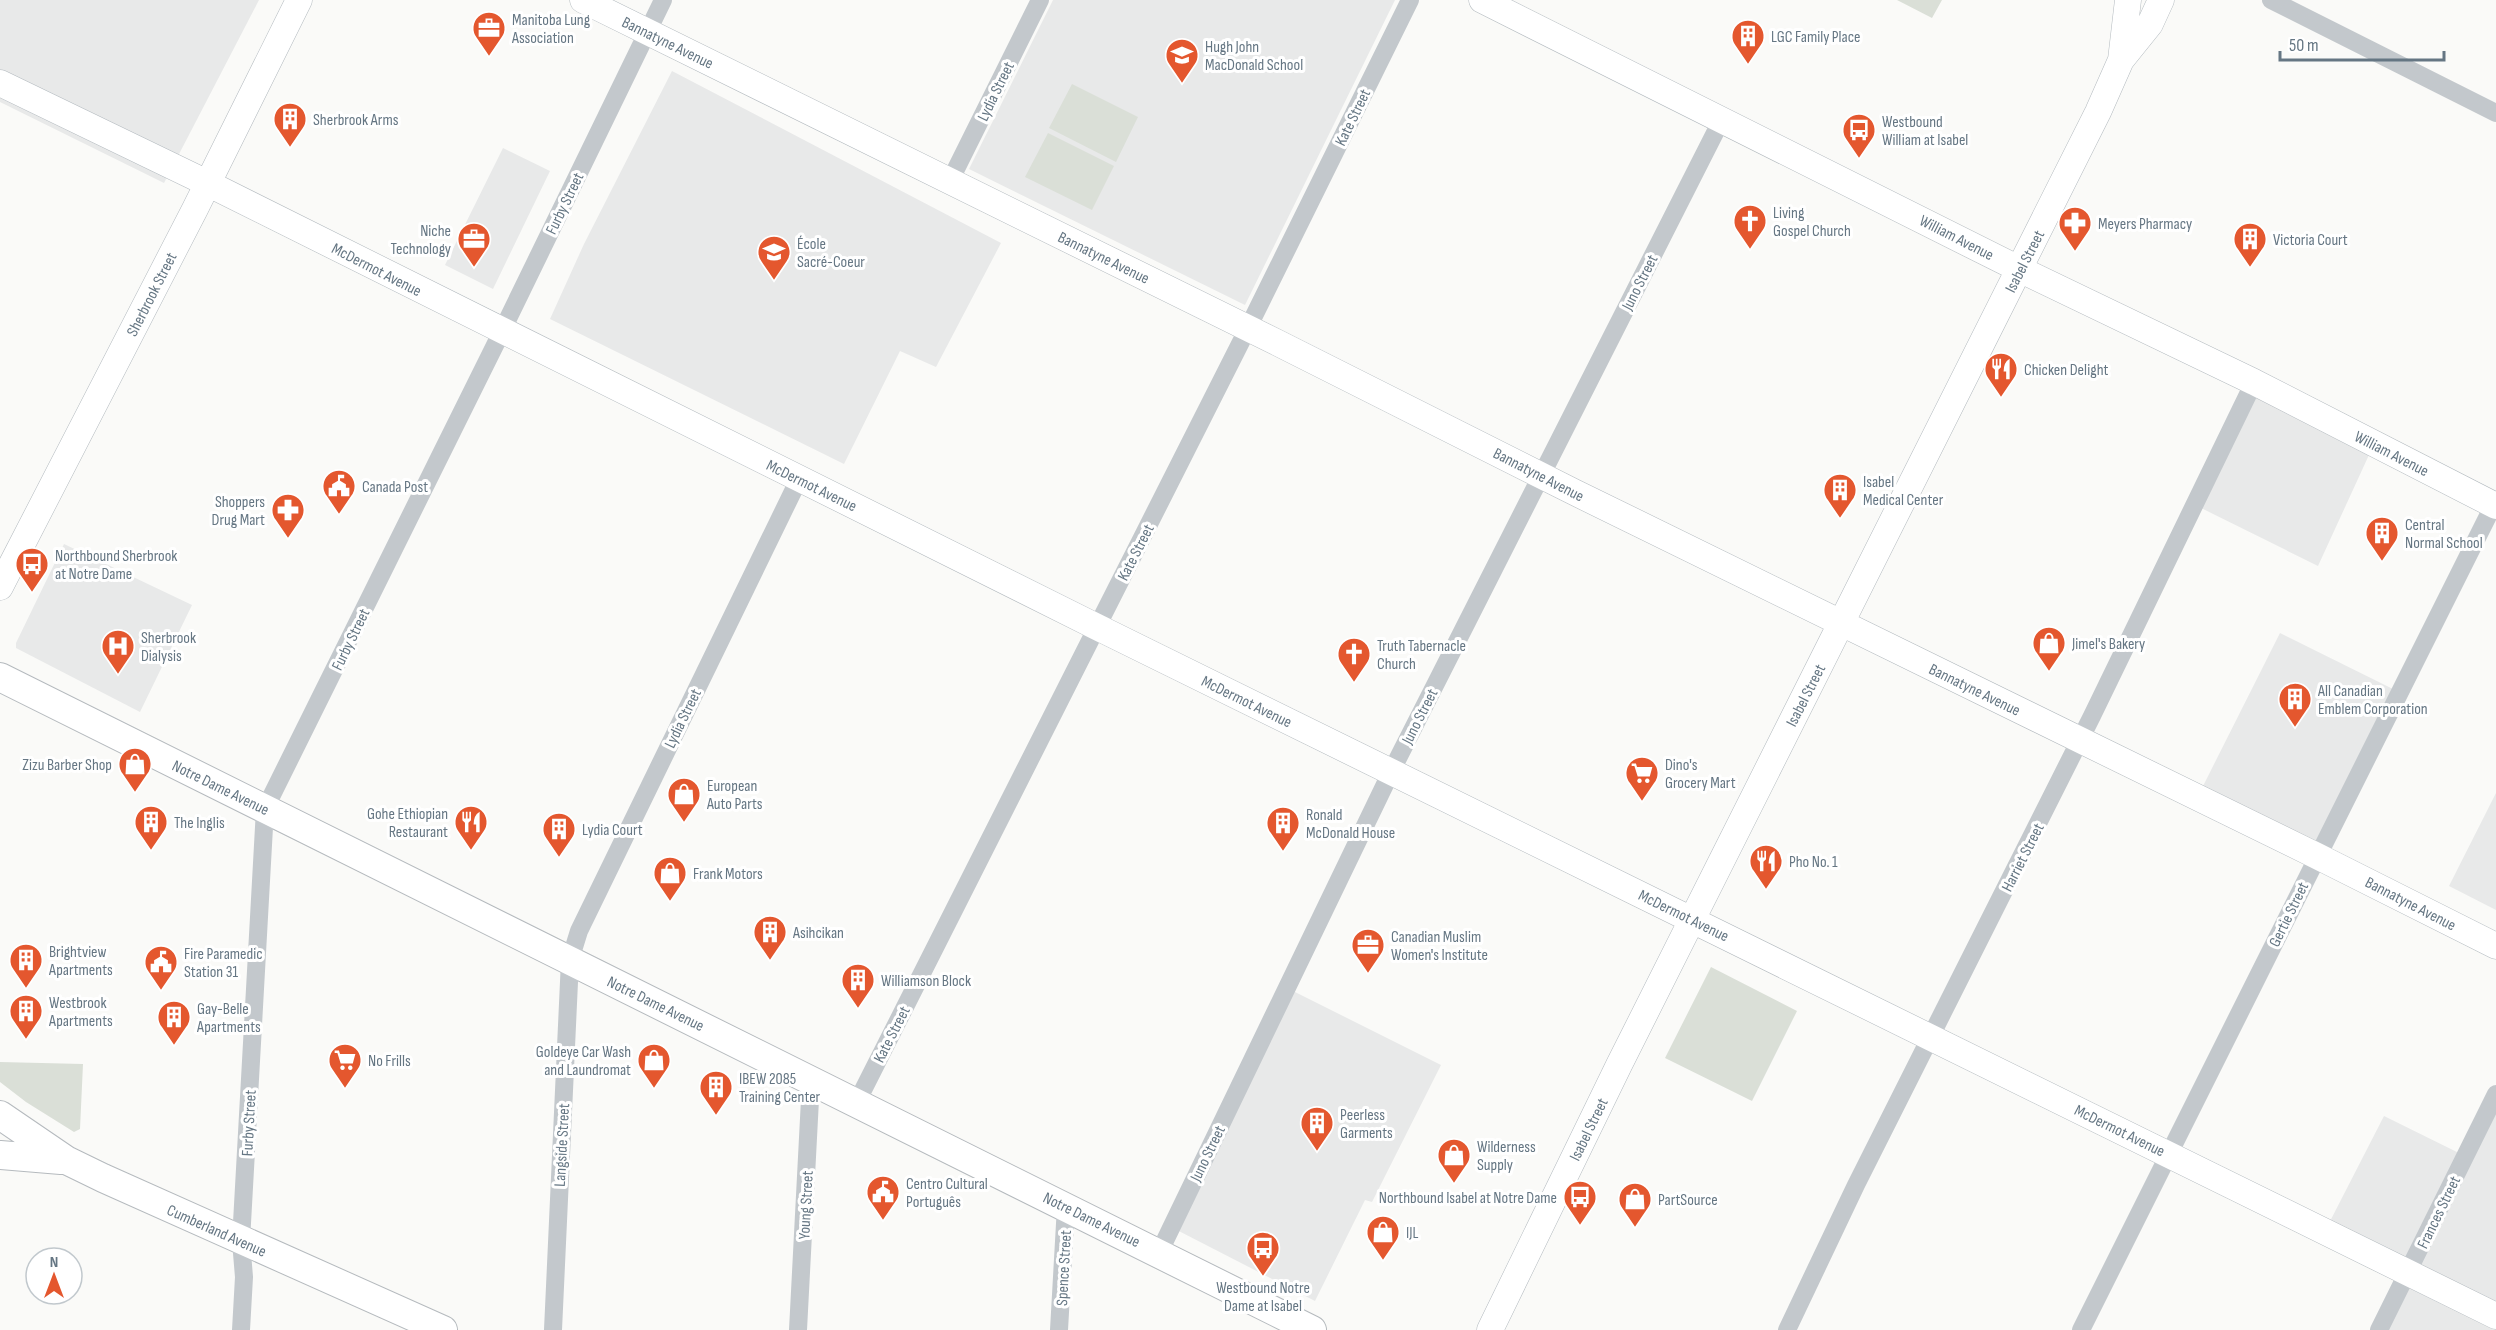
<svg xmlns="http://www.w3.org/2000/svg" width="2496" height="1330" font-family="'Sofia Sans Condensed',sans-serif">
  <rect width="100%" height="100%" fill="#fafaf8"/>
  <path fill="#e8e9e9" d="M0,0H259L164,183L0,102Z
    M1053,0H1395L1245,305L969,169Z
    M672,71L1001,243L936,367L900,351L844,464L550,319L584,244Z
    M503,148L550,171L493,289L445,265Z
    M2254,382L2374,444L2318,566L2195,505Z
    M64,544L192,605L140,712L16,648V643Z
    M2280,633L2399,692L2317,856L2197,798Z
    M2496,793V910L2449,886Z
    M1287,988L1441,1065L1372,1202L1365,1200L1315,1301L1171,1227Z
    M2496,1103V1330H2379L2409,1273L2325,1231L2384,1116L2465,1156Z"/>
  <path fill="#dadfd7" d="M1897,0H1942L1932,18Z
    M1072,84L1138,117L1116,162L1049,128Z
    M1048,133L1114,166L1092,210L1025,177Z
    M1711,967L1797,1011L1752,1101L1665,1058Z
    M0,1062L83,1064L80,1129L74,1132L26,1102L0,1082Z"/>
  <g fill="none" stroke-linecap="round" stroke-linejoin="round">
    <g stroke="#b3babf" stroke-width="27">
      <path id="secondary" d="M583,0L1278,343L1574,492L2317,856L2496,946
        M1482,0L2019,269L2254,382L2496,506
        M2121,60L2128,0
        M0,83L207,183L1097,627L2496,1316
        M0,587L195,209L299,0
        M1490,1330L1619,1065L2098,112L2121,60L2150,24L2161,0"/>
    </g>
    <g stroke="#b5babe" stroke-width="30">
      <path id="primary" d="M0,677L1312,1330
        M0,1115L66,1160L103,1178L443,1330
        M0,1155L61,1160"/>
    </g>
    <path stroke="#c3c8cc" stroke-width="18" d="M2271,0L2496,113
      M950,181L1040,0
      M857,1102L1248,328L1410,0
      M1159,1253L1391,772L1722,119
      M241,1330L244,1277L241,1241L265,809L502,331L663,0
      M553,1330L570,960L579,931L799,479
      M798,1330L811,1080
      M1059,1330L1066,1206
      M1787,1330L1856,1185L2092,716L2254,382
      M2081,1330L2496,500
      M2379,1330L2496,1094"/>
    <use href="#secondary" stroke="#fff" stroke-width="26"/>
    <use href="#primary" stroke="#fff" stroke-width="28"/>
  </g>
  <defs>
    <g id="office-pin" transform="scale(1.725)"><path d="M0 17L-7.5 6A9.5 9.5 0 1 1 7.5 6Z" fill="#e4572e" stroke="#fff"/><path d="M-6-3h4V-5.5h4V-3h4V5H-6ZM-1-4.5V-3h2v-1.5ZM-6 0V1H6V0Z" fill="#fff"/></g>
    <g id="building-pin" transform="scale(1.725)"><path d="M0 17L-7.5 6A9.5 9.5 0 1 1 7.5 6Z" fill="#e4572e" stroke="#fff"/><path d="M-4-6H4V6H1V3H-1V6H-4ZM-2.5-4.3h1.7v1.8h-1.7ZM.8-4.3h1.7v1.8H.8ZM-2.5-1h1.7V.8h-1.7ZM.8-1h1.7V.8H.8Z" fill="#fff"/></g>
    <g id="school-pin" transform="scale(1.725)"><path d="M0 17L-7.5 6A9.5 9.5 0 1 1 7.5 6Z" fill="#e4572e" stroke="#fff"/><path d="M0-5L7-2L0 1L-7-2ZM-4 1L0 2.5L4 1V4Q0 6-4 4Z" fill="#fff"/></g>
    <g id="bus-pin" transform="scale(1.725)"><path d="M0 17L-7.5 6A9.5 9.5 0 1 1 7.5 6Z" fill="#e4572e" stroke="#fff"/><path d="M-5-6H5V4H4V6H2V4H-2V6H-4V4H-5ZM-3.5-4V0h7V-4ZM-3.5 1.2v1.5H-2V1.2ZM2 1.2v1.5H3.5V1.2Z" fill="#fff"/></g>
    <g id="church-pin" transform="scale(1.725)"><path d="M0 17L-7.5 6A9.5 9.5 0 1 1 7.5 6Z" fill="#e4572e" stroke="#fff"/><path d="M-1.2-6h2.4v3.5h3.3v2.4h-3.3V6h-2.4V-.1h-3.3v-2.4h3.3Z" fill="#fff"/></g>
    <g id="pharmacy-pin" transform="scale(1.725)"><path d="M0 17L-7.5 6A9.5 9.5 0 1 1 7.5 6Z" fill="#e4572e" stroke="#fff"/><path d="M-2-6h4v4h4v4h-4v4h-4v-4h-4v-4h4Z" fill="#fff"/></g>
    <g id="restaurant-pin" transform="scale(1.725)"><path d="M0 17L-7.5 6A9.5 9.5 0 1 1 7.5 6Z" fill="#e4572e" stroke="#fff"/><path d="M-5-6h1v4h1v-4h1v4h1v-4h1v5L-1.5 .5V6h-2V.5L-5-1ZM5-6V6H3V1.5H1.5Q1.5-4 5-6Z" fill="#fff"/></g>
    <g id="civic-pin" transform="scale(1.725)"><path d="M0 17L-7.5 6A9.5 9.5 0 1 1 7.5 6Z" fill="#e4572e" stroke="#fff"/><path d="M-.6-6.5H3V-4.5H.6V-3L4-1V1h2V6H-6V1h2V-1L-.6-3ZM-1.2 2.5V6h2.4V2.5Z" fill="#fff"/></g>
    <g id="shop-pin" transform="scale(1.725)"><path d="M0 17L-7.5 6A9.5 9.5 0 1 1 7.5 6Z" fill="#e4572e" stroke="#fff"/><path d="M-5-2.5h2.3a2.7 3.5 0 0 1 5.4 0H5L5.5 6h-11ZM-1.5-2.5h3a1.5 2.3 0 0 0-3 0Z" fill="#fff"/></g>
    <g id="hospital-pin" transform="scale(1.725)"><path d="M0 17L-7.5 6A9.5 9.5 0 1 1 7.5 6Z" fill="#e4572e" stroke="#fff"/><path d="M-5-5h3v3.5h4V-5h3V5h-3V1.5h-4V5h-3Z" fill="#fff"/></g>
    <g id="supermarket-pin" transform="scale(1.725)"><path d="M0 17L-7.5 6A9.5 9.5 0 1 1 7.5 6Z" fill="#e4572e" stroke="#fff"/><path d="M-6-5.5h2.5l.6 2H6L4.5 2H-2.5L-4.4-4H-6ZM-1.5 3.2a1.3 1.3 0 1 0 .1 0ZM3 3.2a1.3 1.3 0 1 0 .1 0Z" fill="#fff"/></g>
  </defs>
  <g fill-rule="evenodd">
    <use href="#office-pin" x="489" y="28"/>
    <use href="#building-pin" x="1748" y="36"/>
    <use href="#school-pin" x="1182" y="55"/>
    <use href="#building-pin" x="290" y="119"/>
    <use href="#bus-pin" x="1859" y="130"/>
    <use href="#church-pin" x="1750" y="221"/>
    <use href="#pharmacy-pin" x="2075" y="223"/>
    <use href="#office-pin" x="474" y="239"/>
    <use href="#building-pin" x="2250" y="239"/>
    <use href="#school-pin" x="774" y="252"/>
    <use href="#restaurant-pin" x="2001" y="369"/>
    <use href="#civic-pin" x="339" y="486"/>
    <use href="#building-pin" x="1840" y="490"/>
    <use href="#pharmacy-pin" x="288" y="510"/>
    <use href="#building-pin" x="2382" y="533"/>
    <use href="#bus-pin" x="32" y="564"/>
    <use href="#shop-pin" x="2049" y="643"/>
    <use href="#hospital-pin" x="118" y="646"/>
    <use href="#church-pin" x="1354" y="654"/>
    <use href="#building-pin" x="2295" y="699"/>
    <use href="#shop-pin" x="135" y="764"/>
    <use href="#supermarket-pin" x="1642" y="773"/>
    <use href="#shop-pin" x="684" y="794"/>
    <use href="#building-pin" x="151" y="822"/>
    <use href="#restaurant-pin" x="471" y="822"/>
    <use href="#building-pin" x="1283" y="823"/>
    <use href="#building-pin" x="559" y="829"/>
    <use href="#restaurant-pin" x="1766" y="861"/>
    <use href="#shop-pin" x="670" y="873"/>
    <use href="#building-pin" x="770" y="932"/>
    <use href="#office-pin" x="1368" y="945"/>
    <use href="#building-pin" x="26" y="960"/>
    <use href="#civic-pin" x="161" y="962"/>
    <use href="#building-pin" x="858" y="980"/>
    <use href="#building-pin" x="26" y="1011"/>
    <use href="#building-pin" x="174" y="1017"/>
    <use href="#supermarket-pin" x="345" y="1060"/>
    <use href="#shop-pin" x="654" y="1060"/>
    <use href="#building-pin" x="716" y="1087"/>
    <use href="#building-pin" x="1317" y="1123"/>
    <use href="#shop-pin" x="1454" y="1155"/>
    <use href="#civic-pin" x="883" y="1192"/>
    <use href="#bus-pin" x="1580" y="1197"/>
    <use href="#shop-pin" x="1635" y="1199"/>
    <use href="#shop-pin" x="1383" y="1232"/>
    <use href="#bus-pin" x="1263" y="1248"/>
  </g>
  <g text-anchor="middle" stroke-width="6" stroke-linejoin="round" paint-order="stroke">
    <g font-size="16" fill="#657683" stroke="#fff" text-anchor="start">
      <text x="512" y="25">Manitoba Lung<tspan x="512" dy="18">Association</tspan></text>
      <text x="1771" y="42">LGC Family Place</text>
      <text x="1205" y="52">Hugh John<tspan x="1205" dy="18">MacDonald School</tspan></text>
      <text x="313" y="125">Sherbrook Arms</text>
      <text x="1882" y="127">Westbound<tspan x="1882" dy="18">William at Isabel</tspan></text>
      <text x="1773" y="218">Living<tspan x="1773" dy="18">Gospel Church</tspan></text>
      <text x="2098" y="229">Meyers Pharmacy</text>
      <text x="451" y="236" text-anchor="end">Niche<tspan x="451" dy="18">Technology</tspan></text>
      <text x="2273" y="245">Victoria Court</text>
      <text x="797" y="249">École<tspan x="797" dy="18">Sacré-Coeur</tspan></text>
      <text x="2024" y="375">Chicken Delight</text>
      <text x="1863" y="487">Isabel<tspan x="1863" dy="18">Medical Center</tspan></text>
      <text x="362" y="492">Canada Post</text>
      <text x="265" y="507" text-anchor="end">Shoppers<tspan x="265" dy="18">Drug Mart</tspan></text>
      <text x="2405" y="530">Central<tspan x="2405" dy="18">Normal School</tspan></text>
      <text x="55" y="561">Northbound Sherbrook<tspan x="55" dy="18">at Notre Dame</tspan></text>
      <text x="141" y="643">Sherbrook<tspan x="141" dy="18">Dialysis</tspan></text>
      <text x="2072" y="649">Jimel's Bakery</text>
      <text x="1377" y="651">Truth Tabernacle<tspan x="1377" dy="18">Church</tspan></text>
      <text x="2318" y="696">All Canadian<tspan x="2318" dy="18">Emblem Corporation</tspan></text>
      <text x="112" y="770" text-anchor="end">Zizu Barber Shop</text>
      <text x="1665" y="770">Dino's<tspan x="1665" dy="18">Grocery Mart</tspan></text>
      <text x="707" y="791">European<tspan x="707" dy="18">Auto Parts</tspan></text>
      <text x="448" y="819" text-anchor="end">Gohe Ethiopian<tspan x="448" dy="18">Restaurant</tspan></text>
      <text x="1306" y="820">Ronald<tspan x="1306" dy="18">McDonald House</tspan></text>
      <text x="174" y="828">The Inglis</text>
      <text x="582" y="835">Lydia Court</text>
      <text x="1789" y="867">Pho No. 1</text>
      <text x="693" y="879">Frank Motors</text>
      <text x="793" y="938">Asihcikan</text>
      <text x="1391" y="942">Canadian Muslim<tspan x="1391" dy="18">Women's Institute</tspan></text>
      <text x="49" y="957">Brightview<tspan x="49" dy="18">Apartments</tspan></text>
      <text x="184" y="959">Fire Paramedic<tspan x="184" dy="18">Station 31</tspan></text>
      <text x="881" y="986">Williamson Block</text>
      <text x="49" y="1008">Westbrook<tspan x="49" dy="18">Apartments</tspan></text>
      <text x="197" y="1014">Gay-Belle<tspan x="197" dy="18">Apartments</tspan></text>
      <text x="631" y="1057" text-anchor="end">Goldeye Car Wash<tspan x="631" dy="18">and Laundromat</tspan></text>
      <text x="368" y="1066">No Frills</text>
      <text x="739" y="1084">IBEW 2085<tspan x="739" dy="18">Training Center</tspan></text>
      <text x="1340" y="1120">Peerless<tspan x="1340" dy="18">Garments</tspan></text>
      <text x="1477" y="1152">Wilderness<tspan x="1477" dy="18">Supply</tspan></text>
      <text x="906" y="1189">Centro Cultural<tspan x="906" dy="18">Português</tspan></text>
      <text x="1557" y="1203" text-anchor="end">Northbound Isabel at Notre Dame</text>
      <text x="1658" y="1205">PartSource</text>
      <text x="1406" y="1238">IJL</text>
      <text x="1263" y="1293" text-anchor="middle">Westbound Notre<tspan x="1263" dy="18">Dame at Isabel</tspan></text>
    </g>
    <g font-size="16" fill="#657683" stroke="#fff">
      <text transform="translate(668 42) rotate(26)" y="6">Bannatyne Avenue</text>
      <text transform="translate(995 91) rotate(-64)" y="6">Lydia Street</text>
      <text transform="translate(1352 117) rotate(-64)" y="6">Kate Street</text>
      <text transform="translate(564 203) rotate(-64)" y="6">Furby Street</text>
      <text transform="translate(1957 237) rotate(27)" y="6">William Avenue</text>
      <text transform="translate(1104 257) rotate(26)" y="6">Bannatyne Avenue</text>
      <text transform="translate(2024 261) rotate(-63)" y="6">Isabel Street</text>
      <text transform="translate(377 269) rotate(27)" y="6">McDermot Avenue</text>
      <text transform="translate(1639 282) rotate(-63)" y="6">Juno Street</text>
      <text transform="translate(151 294) rotate(-63)" y="6">Sherbrook Street</text>
      <text transform="translate(2392 453) rotate(27)" y="6">William Avenue</text>
      <text transform="translate(1539 474) rotate(27)" y="6">Bannatyne Avenue</text>
      <text transform="translate(812 485) rotate(26)" y="6">McDermot Avenue</text>
      <text transform="translate(1135 552) rotate(-63)" y="6">Kate Street</text>
      <text transform="translate(350 639) rotate(-64)" y="6">Furby Street</text>
      <text transform="translate(1975 689) rotate(26)" y="6">Bannatyne Avenue</text>
      <text transform="translate(1805 695) rotate(-63)" y="6">Isabel Street</text>
      <text transform="translate(1247 701) rotate(26)" y="6">McDermot Avenue</text>
      <text transform="translate(1419 716) rotate(-63)" y="6">Juno Street</text>
      <text transform="translate(682 718) rotate(-64)" y="6">Lydia Street</text>
      <text transform="translate(221 787) rotate(26)" y="6">Notre Dame Avenue</text>
      <text transform="translate(2022 857) rotate(-63)" y="6">Harriet Street</text>
      <text transform="translate(2411 903) rotate(27)" y="6">Bannatyne Avenue</text>
      <text transform="translate(2288 914) rotate(-64)" y="6">Gertie Street</text>
      <text transform="translate(1684 915) rotate(26)" y="6">McDermot Avenue</text>
      <text transform="translate(656 1003) rotate(26)" y="6">Notre Dame Avenue</text>
      <text transform="translate(891 1034) rotate(-63)" y="6">Kate Street</text>
      <text transform="translate(248 1123) rotate(-87)" y="6">Furby Street</text>
      <text transform="translate(1588 1129) rotate(-64)" y="6">Isabel Street</text>
      <text transform="translate(2120 1130) rotate(26)" y="6">McDermot Avenue</text>
      <text transform="translate(561 1145) rotate(-87)" y="6">Langside Street</text>
      <text transform="translate(1207 1153) rotate(-64)" y="6">Juno Street</text>
      <text transform="translate(805 1205) rotate(-87)" y="6">Young Street</text>
      <text transform="translate(2438 1212) rotate(-64)" y="6">Frances Street</text>
      <text transform="translate(1092 1219) rotate(26)" y="6">Notre Dame Avenue</text>
      <text transform="translate(217 1230) rotate(24)" y="6">Cumberland Avenue</text>
      <text transform="translate(1063 1268) rotate(-87)" y="6">Spence Street</text>
    </g>
  </g>
  <g transform="translate(54 1276)"><circle r="28" fill="#ffffff" stroke="#c1c8cd" stroke-width="1.5"/>
  <path d="M0-4.5L10 22L0 15L-10 22Z" fill="#e4572e"/>
  <text y="-9" font-size="16" font-weight="bold" text-anchor="middle" fill="#657683">N</text>
  </g>
  <path d="M2280 51v9h164v-9" fill="none" stroke="#657683" stroke-width="3"/>
  <text x="2289" y="51" font-size="18" fill="#657683" stroke="#ffffff" stroke-width="4.5" paint-order="stroke">50 m</text>
</svg>
